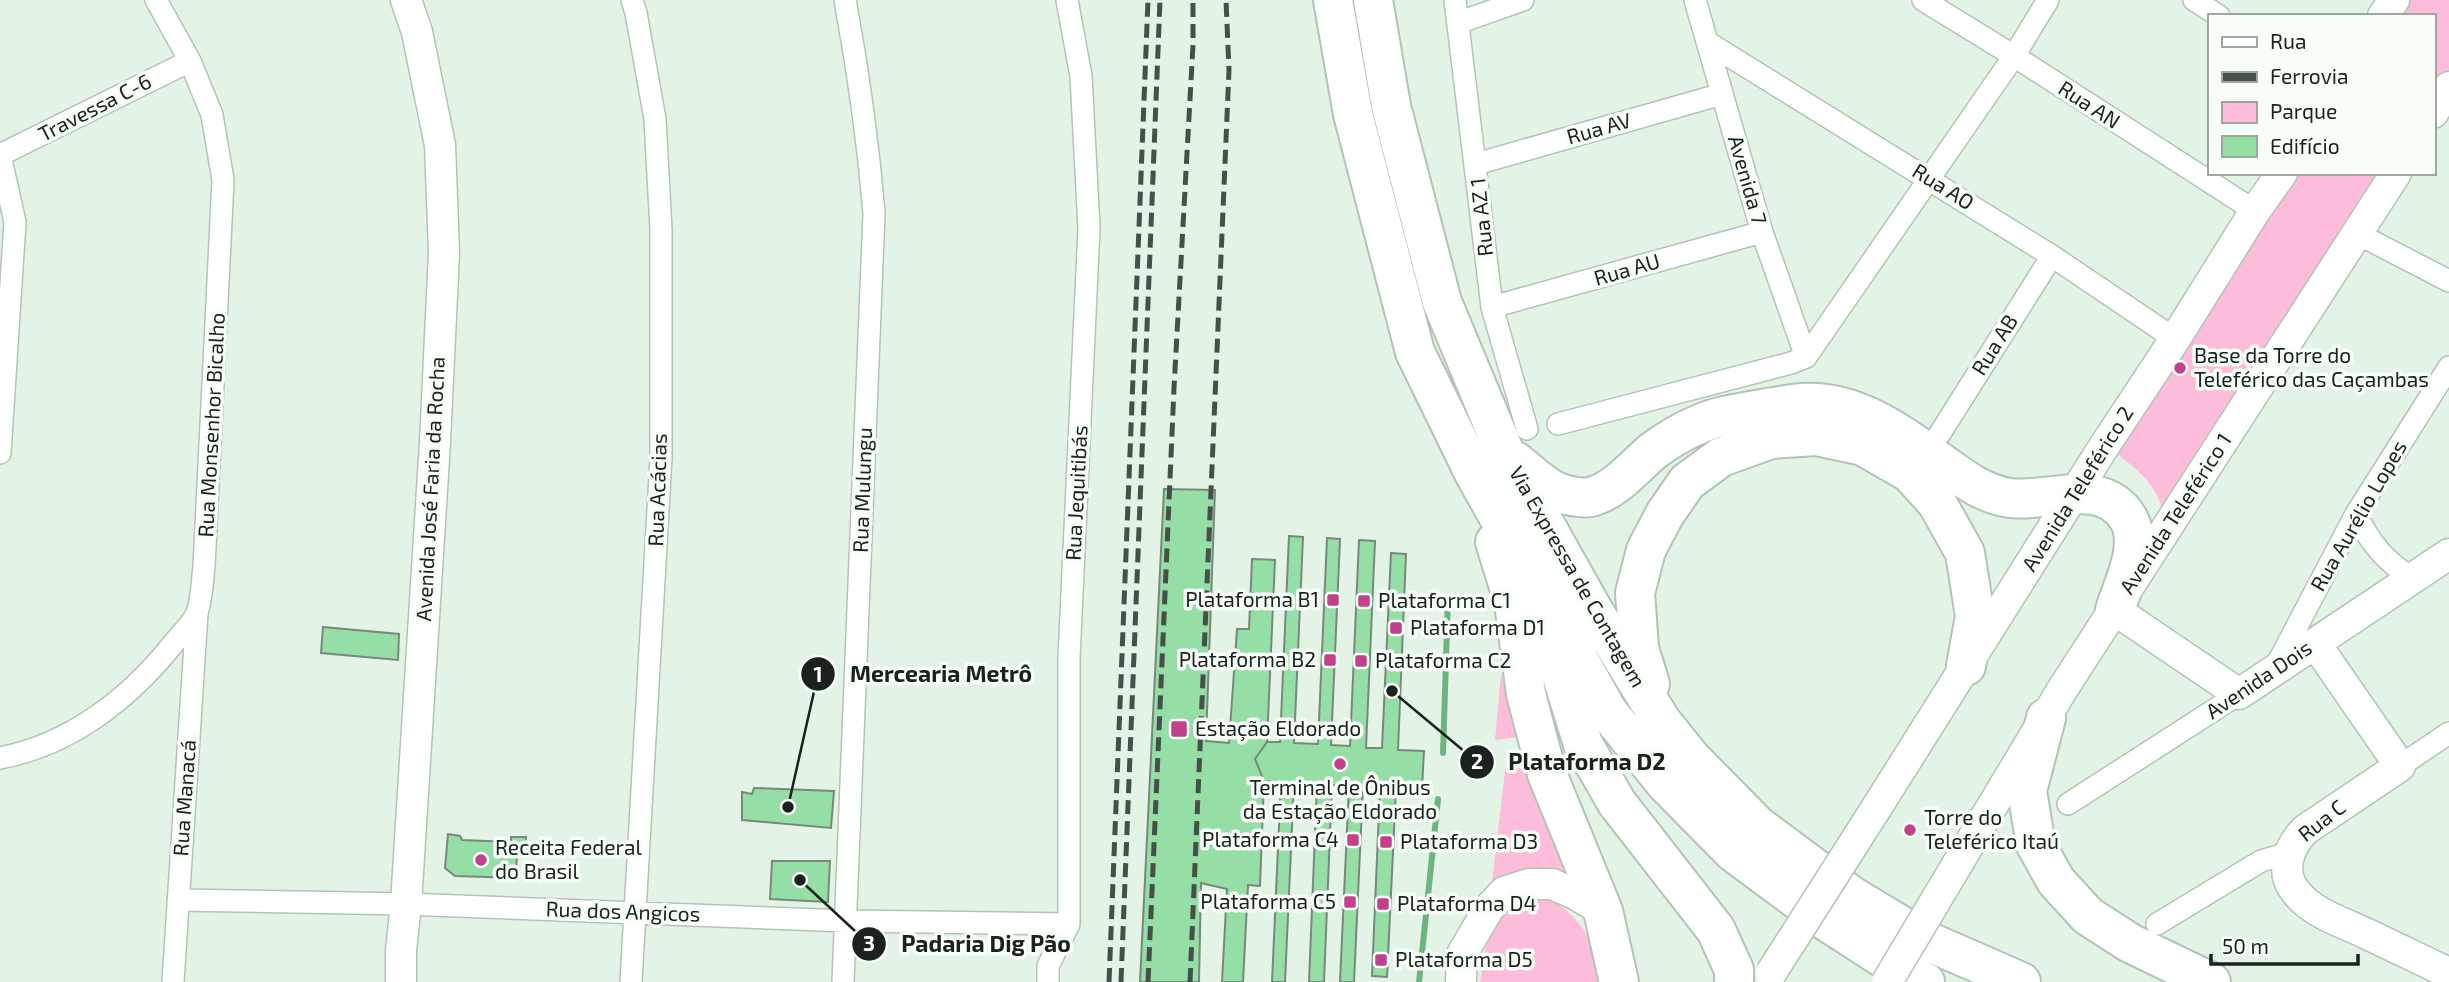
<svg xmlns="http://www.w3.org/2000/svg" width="2449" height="982" font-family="'Exo 2',sans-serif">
  <rect width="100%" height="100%" fill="#e3f4e6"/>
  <path fill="#fcbcda" d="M2404,0H2449V71L2433,96V16H2394Z
    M2293,173H2385L2166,519C2155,483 2145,476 2116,453Z
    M1501,674L1518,737L1495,740Z
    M1517,767L1531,773L1580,882L1492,883L1505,771Z
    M1526,894C1535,897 1545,898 1553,902C1582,915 1598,953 1606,982H1480L1486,945L1507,901Z"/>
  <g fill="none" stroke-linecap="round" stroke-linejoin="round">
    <path stroke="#6db580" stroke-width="6" d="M1443,753L1448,598
      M1419,982L1438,799"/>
  </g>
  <path fill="#95dfa7" stroke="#78887b" stroke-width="2" d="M1164,489L1215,490L1206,741L1229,743L1237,629H1249L1252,559L1275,560L1267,742L1255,759L1264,781L1260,886L1248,885L1243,982H1222L1227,889L1201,883L1199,982H1140Z
    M1289,536L1303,537L1294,743L1318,744L1327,538L1340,539L1331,745L1350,746L1359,540L1375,541L1366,748H1382L1391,553L1406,554L1398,750L1424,751L1423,769L1422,791L1396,789L1387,977L1372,976L1380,787L1363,786L1354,982H1340L1349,786L1332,785L1324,982H1309L1317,784L1294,783L1285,982H1272L1281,782L1264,781L1255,759L1267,742H1280Z
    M323,627L399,634L398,660L321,653Z
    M754,788L834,791L831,828L742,820V792L752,794Z
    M448,834L460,836L462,840L511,842V837H526L525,851H517L516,878L455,876L445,868Z
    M772,861H830L828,902L770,899Z"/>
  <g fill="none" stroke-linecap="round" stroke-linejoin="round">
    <g stroke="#b3c4b7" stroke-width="24">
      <path id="street" d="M1455,0L1492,307L1527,429
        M1695,0L1762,232L1806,357
        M1923,0L2014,56L2255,211
        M2194,0L2219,16
        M1460,22L1523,0
        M1707,42L2052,256L2175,339
        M0,155L15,222L0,453
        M0,155L190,61
        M1476,164L1722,94
        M2358,234L2449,281
        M1492,307L1762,232
        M1806,357L2014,56L2048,0
        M1558,424L1791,363L1806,357
        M1939,435L2052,256
        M2356,514C2370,543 2385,561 2412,578
        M2275,668L2356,514L2449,367
        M0,758C70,745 129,699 173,644C180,635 191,625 196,615C202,602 202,581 204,567L223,180L212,115L190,61L156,0
        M2400,766L2449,733
        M2068,804L2239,694
        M178,900L406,904L846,921L1069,924
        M2157,924L2261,861L2288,853
        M173,982L197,614
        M631,982L661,458V230L655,119L636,13L632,0
        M843,982L874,213C868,141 858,70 845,0
        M1048,982V966L1069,924V658L1089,228L1081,76L1067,0"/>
    </g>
    <g stroke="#b3c4b7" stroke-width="33">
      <path id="secondary" d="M2383,16L2394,0
        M2433,113L2449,87
        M2115,610L2239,694L2449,554
        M2315,643L2400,766L2305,830C2289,846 2279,872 2296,892C2312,913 2342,922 2365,933C2393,946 2421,960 2449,973
        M1877,807L2101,451L2175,339L2255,211L2282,173
        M1961,858L2062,690L2396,173
        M401,982V950L406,904L435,442L444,253L440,145L417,32L406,0
        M1461,982L1462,954L1489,908L1504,892L1529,884H1552L1575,894L1603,911"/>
    </g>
    <g stroke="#b3c4b7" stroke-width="42">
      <path id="highway" d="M1333,0L1353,114L1415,352L1474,473L1608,712L1666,784L1733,852L1829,923L1905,972L1925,982
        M1373,0L1391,106L1442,302L1505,453L1593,610L1662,722L1691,758L1757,825L1852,896L1925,940L2021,982
        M1515,461C1527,470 1540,483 1553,490C1563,495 1584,500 1594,496C1618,488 1635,466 1653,451C1676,434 1706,418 1734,414C1757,410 1780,405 1802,403C1852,399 1898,431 1936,459C1959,475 1981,494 2010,498C2048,503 2102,476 2128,518C2144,545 2123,584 2115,610
        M1495,542L1514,603L1526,694L1547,774L1603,911L1619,982
        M1552,644L1583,744L1617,803L1716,930L1734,970V982
        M1650,684L1639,648L1635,593L1646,550L1665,514L1687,482L1721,457L1771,439L1816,436L1863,446L1910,473L1937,503L1965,553L1975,616L1966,666
        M2046,718L2027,791L2036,845L2056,881L2088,916L2130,943L2211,982"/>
    </g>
    <use href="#street" stroke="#fff" stroke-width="21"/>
    <use href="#secondary" stroke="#fff" stroke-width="30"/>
    <use href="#highway" stroke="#fff" stroke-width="38"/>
    <path stroke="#464f48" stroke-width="5" stroke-dasharray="14 7" stroke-linecap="butt" d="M1109,982L1148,0
      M1121,982L1160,0
      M1148,982L1174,388L1193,45V0
      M1190,982L1229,70L1226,0"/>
    <g stroke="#b3c4b7" stroke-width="33" stroke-linecap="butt">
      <path id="secondary-bridge" d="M1771,973L1877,807
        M1887,982L1961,858"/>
    </g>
    <use href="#secondary-bridge" stroke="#fff" stroke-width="30"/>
  </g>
  <g fill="#c3418a" stroke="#f7fef8" stroke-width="2.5">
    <circle cx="2180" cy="368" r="7"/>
    <rect x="1326" y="593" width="14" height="14" rx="3.5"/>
    <rect x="1357" y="594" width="14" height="14" rx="3.5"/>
    <rect x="1389" y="621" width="14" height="14" rx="3.5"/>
    <rect x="1323" y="653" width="14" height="14" rx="3.5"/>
    <rect x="1354" y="654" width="14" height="14" rx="3.5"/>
    <rect x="1170" y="720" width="18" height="18" rx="3.5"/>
    <circle cx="1340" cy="764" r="7"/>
    <circle cx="1910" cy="830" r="7"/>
    <rect x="1346" y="833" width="14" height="14" rx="3.5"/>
    <rect x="1379" y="835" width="14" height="14" rx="3.5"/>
    <circle cx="481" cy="860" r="7"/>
    <rect x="1343" y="895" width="14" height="14" rx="3.5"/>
    <rect x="1376" y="897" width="14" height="14" rx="3.5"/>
    <rect x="1374" y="953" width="14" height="14" rx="3.5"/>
  </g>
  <g text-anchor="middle" stroke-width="7" stroke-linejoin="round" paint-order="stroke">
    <g font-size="21" fill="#1b211c" stroke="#f7fef8">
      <text transform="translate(2089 105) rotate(33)" y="7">Rua AN</text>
      <text transform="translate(95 108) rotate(-27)" y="7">Travessa C-6</text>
      <text transform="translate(1599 129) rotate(-16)" y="7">Rua AV</text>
      <text transform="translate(1747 180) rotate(74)" y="7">Avenida 7</text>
      <text transform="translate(1943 187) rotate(32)" y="7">Rua AO</text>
      <text transform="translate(1482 217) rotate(-96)" y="7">Rua AZ 1</text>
      <text transform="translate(1627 270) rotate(-16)" y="7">Rua AU</text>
      <text transform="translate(1995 345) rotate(-58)" y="7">Rua AB</text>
      <text transform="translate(212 425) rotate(-87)" y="7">Rua Monsenhor Bicalho</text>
      <text transform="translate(431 489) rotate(-87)" y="7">Avenida José Faria da Rocha</text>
      <text transform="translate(2078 489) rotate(-58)" y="7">Avenida Teleférico 2</text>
      <text transform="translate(658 490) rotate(-88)" y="7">Rua Acácias</text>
      <text transform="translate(863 490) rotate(-88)" y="7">Rua Mulungu</text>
      <text transform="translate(1077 493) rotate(-87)" y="7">Rua Jequitibás</text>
      <text transform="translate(2176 514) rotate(-57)" y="7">Avenida Teleférico 1</text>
      <text transform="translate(2359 516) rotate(-60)" y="7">Rua Aurélio Lopes</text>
      <text transform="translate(1577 577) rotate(60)" y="7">Via Expressa de Contagem</text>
      <text transform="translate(2259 680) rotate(-34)" y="7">Avenida Dois</text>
      <text transform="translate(185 798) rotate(-86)" y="7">Rua Manacá</text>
      <text transform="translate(2322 821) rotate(-38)" y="7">Rua C</text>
      <text transform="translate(623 912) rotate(2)" y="7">Rua dos Angicos</text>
    </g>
    <g font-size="21" fill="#1b211c" stroke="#f7fef8" text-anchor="start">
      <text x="2194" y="363">Base da Torre do<tspan x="2194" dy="24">Teleférico das Caçambas</tspan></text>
      <text x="1319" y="607" text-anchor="end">Plataforma B1</text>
      <text x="1378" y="608">Plataforma C1</text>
      <text x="1410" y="635">Plataforma D1</text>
      <text x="1316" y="667" text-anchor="end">Plataforma B2</text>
      <text x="1375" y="668">Plataforma C2</text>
      <text x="1195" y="736">Estação Eldorado</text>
      <text x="1340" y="795" text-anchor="middle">Terminal de Ônibus<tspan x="1340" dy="24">da Estação Eldorado</tspan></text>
      <text x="1924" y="825">Torre do<tspan x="1924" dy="24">Teleférico Itaú</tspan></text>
      <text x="1339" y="847" text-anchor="end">Plataforma C4</text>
      <text x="1400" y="849">Plataforma D3</text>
      <text x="495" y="855">Receita Federal<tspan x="495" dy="24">do Brasil</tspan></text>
      <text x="1336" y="909" text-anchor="end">Plataforma C5</text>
      <text x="1397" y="911">Plataforma D4</text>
      <text x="1395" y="967">Plataforma D5</text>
    </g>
  </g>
  <path fill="none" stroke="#1b211c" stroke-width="2.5" d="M788 807L818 674M1392 691L1477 762M800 880L869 944"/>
  <g fill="#1b211c" stroke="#f7fef8" stroke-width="2.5">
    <circle cx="788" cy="807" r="7"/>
    <circle cx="1392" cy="691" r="7"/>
    <circle cx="800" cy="880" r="7"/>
    <circle cx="818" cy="674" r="18"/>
    <circle cx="1477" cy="762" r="18"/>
    <circle cx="869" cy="944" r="18"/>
  </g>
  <g font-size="21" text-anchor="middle" font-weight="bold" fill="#fff">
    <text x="818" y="682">1</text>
    <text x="1477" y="769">2</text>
    <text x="869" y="951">3</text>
  </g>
  <g font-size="23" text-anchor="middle" font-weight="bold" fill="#1b211c" stroke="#f7fef8" stroke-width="7" stroke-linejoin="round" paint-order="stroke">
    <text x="941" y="682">Mercearia Metrô</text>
    <text x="1587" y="770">Plataforma D2</text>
    <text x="986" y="952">Padaria Dig Pão</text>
  </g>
  <rect x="2208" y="14" width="228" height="161" fill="#f7fef8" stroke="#9fa6a0" stroke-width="2"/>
  <rect x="2222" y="37" width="35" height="10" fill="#ffffff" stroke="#9fa6a0" stroke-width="2"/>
  <text x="2270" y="49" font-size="21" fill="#1b211c">Rua</text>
  <rect x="2222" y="72" width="35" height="10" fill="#464f48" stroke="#9fa6a0" stroke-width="2"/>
  <text x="2270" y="84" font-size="21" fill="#1b211c">Ferrovia</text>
  <rect x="2222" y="102" width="35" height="21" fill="#fcbcda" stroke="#9fa6a0" stroke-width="2"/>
  <text x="2270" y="119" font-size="21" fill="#1b211c">Parque</text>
  <rect x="2222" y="136" width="35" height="21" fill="#95dfa7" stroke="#9fa6a0" stroke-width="2"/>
  <text x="2270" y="154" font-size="21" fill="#1b211c">Edifício</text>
  <path d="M2211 954v10h147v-10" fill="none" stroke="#1b211c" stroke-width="3.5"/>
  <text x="2222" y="954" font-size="21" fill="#1b211c" stroke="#f7fef8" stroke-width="5" paint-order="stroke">50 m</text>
</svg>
